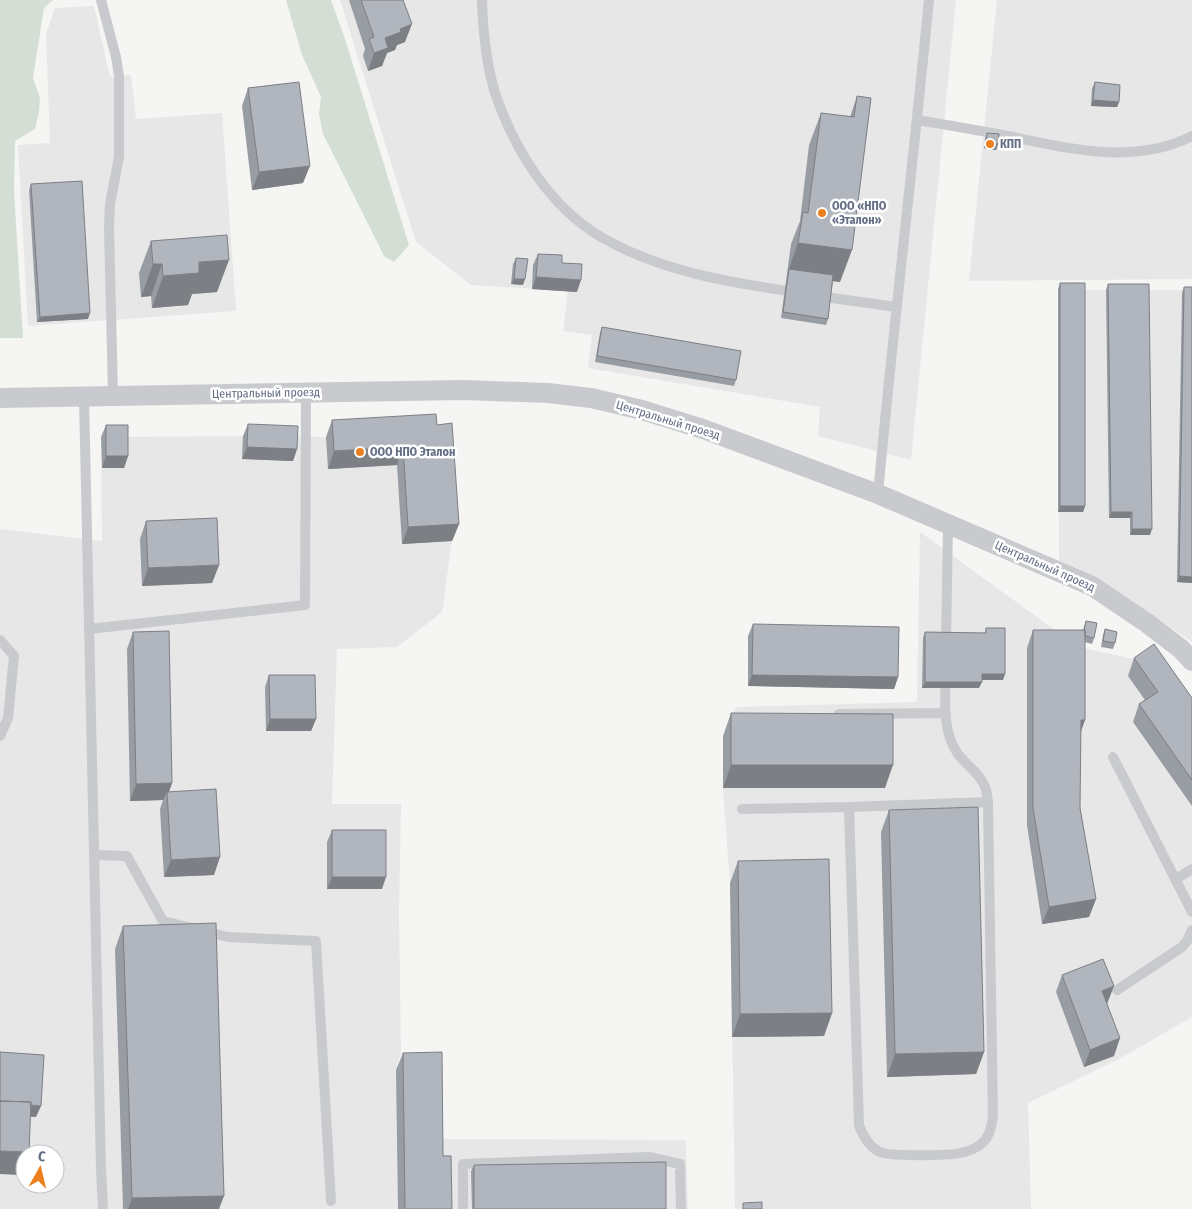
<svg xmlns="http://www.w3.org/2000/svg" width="1192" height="1209" font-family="'Fira Sans Condensed',sans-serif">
  <rect width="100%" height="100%" fill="#f5f6f3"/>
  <path fill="#e6e7e6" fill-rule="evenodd" d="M340,0H956L911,460L818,436L820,407L588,368L592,335L563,331L568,291L471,285L416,242Z
    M997,0H1192V279L969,281Z
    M94,6L110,77L131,75L136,119L222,113L236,311L28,326L18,145L50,143L46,34L55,8Z
    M1058,289L1106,290H1192V642L1113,588L1059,563Z
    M430,431L452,541L442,612L397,647L337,649L332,804H401L399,914L401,1053L396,1070L437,1139L686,1140L688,1209H0V529L102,541L101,437L243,436L326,437ZM25,1154H55V1184H25Z
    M920,532L1078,647L1148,662L1192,724V1017L1121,1058L1028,1103L1031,1209H735L730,883L723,788V736L736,707L917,702Z"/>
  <path fill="#d5ded4" d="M0,0H53L44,8L33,78L40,98L39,112L35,129L15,141L14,191L23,338H0Z
    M286,0H331L345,39L409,245L394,262L384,256L323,134L319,114L321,97L302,55Z"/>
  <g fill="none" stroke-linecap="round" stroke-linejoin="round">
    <path stroke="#c8cace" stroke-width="10" d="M101,0L116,57L119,76V157L110,204L109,228L113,395
      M482,0C483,31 486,63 495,93C514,149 549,206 601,237C660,271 730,283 796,292
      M917,120C947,125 978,130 1008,136C1067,148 1135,166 1192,136
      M818,296L896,307
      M84,397L101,1169L103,1209
      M878,494C893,329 913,165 929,0
      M89,629L305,605L306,393
      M0,640L14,656L8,718L0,736
      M946,645L948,524
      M946,675C945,700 942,732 958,754C966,765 980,773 985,787C987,791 987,797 988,802
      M839,714L946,713
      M1113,757L1192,912
      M742,809L849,807L988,802L993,1117C991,1127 990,1137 981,1144C975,1149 967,1152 960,1153C947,1156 895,1156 883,1153C870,1149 863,1136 859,1125L849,807
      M94,855L127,856L163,921L228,937L316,941L331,1201
      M1176,879L1192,869
      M1117,990L1182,947L1187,941L1192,930
      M463,1209V1164L649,1157L680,1164L681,1209"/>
    <path stroke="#c8cace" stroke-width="20" d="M0,398L463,390L548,393L591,398L642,410L703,429L878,494L1092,586L1147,623L1181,649L1192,661"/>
  </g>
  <path fill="#989ca3" d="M349,0H403L405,42L397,45L395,50L387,53L382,66L368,71L363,56L365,49Z
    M1095,82L1119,102L1117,107L1091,106L1092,88Z
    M248,88L303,183L252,190L242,106Z
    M857,96L840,282L833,281L828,319L826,325L781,318L791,244L800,221L809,145L821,113L850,117Z
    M987,133L998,144L996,150L984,148L985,138Z
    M31,184L88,319L37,322L29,190Z
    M151,241L217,292L192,294L188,305L152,308L151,296L141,297L139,273Z
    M538,254L562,263L577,292L532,289L533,265Z
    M516,258L523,285L511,284L513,264Z
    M1060,283L1085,506L1083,512H1058V289Z
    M1108,284L1150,535H1130V518H1109L1106,290Z
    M1184,287L1192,583L1177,582L1182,293Z
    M602,327L736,380L734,386L595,362L600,333Z
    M332,420L437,425L459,524L452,541L402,544L397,465L328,469L326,437Z
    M248,424L297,449L293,461L242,459L243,436Z
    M106,425L128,456L124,468H102L101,437Z
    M146,521L219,565L212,583L142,586L140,539Z
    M1086,621L1094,638L1092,644L1085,642L1080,732V808L1096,899L1089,917L1042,924L1027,825V648L1033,630H1083Z
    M753,624L898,677L894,689L748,686V636Z
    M986,628L1003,680H982L979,688H922L923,638L925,632L985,633Z
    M1105,629L1115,643L1113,649L1101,647L1103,635Z
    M133,632L172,783L169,792L214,875L164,877L160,809L163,800L130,801L127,649Z
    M1134,658L1192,698V806L1133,722L1139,704L1145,700L1128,676Z
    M269,675L316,719L311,731H266L265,687Z
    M731,713L885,788H723V736Z
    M889,810L984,1052L976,1074L887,1077L881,832Z
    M332,830L382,889H327V842Z
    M738,861L832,1013L824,1036L732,1037L730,883Z
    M123,926L219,1209H123L115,949Z
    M1062,975L1107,1004L1114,1056L1084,1067L1056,992Z
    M403,1053L443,1156L452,1209H398L396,1070Z
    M474,1165L666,1209H472L471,1171Z"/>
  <path fill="#7c7f84" d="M412,24L405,42L397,45L395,50L387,53L382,66L368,71L374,53L385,38L400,29Z
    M1093,100L1119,102L1117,107L1091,106Z
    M986,143L998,144L996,150L984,148Z
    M310,166L303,183L252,190L259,172Z
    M798,243L852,250L840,282L788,275L789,269Z
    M229,260L217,292L192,294L188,305L152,308L163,276L199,262Z
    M153,264H162L151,296L141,297Z
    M536,277L581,280L577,292L532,289Z
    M514,279H525L523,285L511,284Z
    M90,313L88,319L37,322L40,317Z
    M247,447L297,449L293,461L242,459Z
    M403,447L397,465L328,469L334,451Z
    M106,456H128L124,468H102Z
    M1060,506H1085L1083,512H1058Z
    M1111,512H1132L1130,518H1109Z
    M459,524L452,541L402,544L408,527Z
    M1132,529H1152L1150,535H1130Z
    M219,565L212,583L142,586L148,568Z
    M1179,576L1192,577V583L1177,582Z
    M982,674H1005L1003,680H979Z
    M752,675L898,677L894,689L748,686Z
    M925,682H982L979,688H922Z
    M270,719H316L311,731H266Z
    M1081,720H1085L1079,737Z
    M731,765H893L885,788H723Z
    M172,783L167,797V792L163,800L130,801L136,784Z
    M220,857L214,875L164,877L171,860Z
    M332,877H386L382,889H327Z
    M1096,899L1089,917L1042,924L1049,907Z
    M1114,986L1107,1004L1102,991Z
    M832,1013L824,1036L732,1037L740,1014Z
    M1120,1038L1114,1056L1084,1067L1090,1050Z
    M984,1052L976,1074L887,1077L895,1054Z
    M0,1103L41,1106L36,1117L0,1115Z
    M0,1151L29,1152L28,1154H25V1163L21,1175L0,1174Z
    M224,1196L219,1209H128L132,1198Z"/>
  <path fill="#b1b5bd" stroke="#7c7f84" d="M361,0H403L412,24L400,29L401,32L385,38L388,48L374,53L369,39L374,37Z
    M299,82L310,166L259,172L248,88Z
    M1095,82L1120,85L1119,102L1093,100Z
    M857,96L871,98L852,250L798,243L803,212L808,213L821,113L854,117Z
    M987,133L999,134L998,144L986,143Z
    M82,181L90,313L40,317L31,184Z
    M227,235L229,260L199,262V273L163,276L162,264H153L151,241Z
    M538,254L562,255V263L582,264L581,280L536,277Z
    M516,258L528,259L525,279H514Z
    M789,269L833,275L828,319L783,312Z
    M1060,283H1085V506H1060Z
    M1108,284H1149L1152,529H1132V512H1111Z
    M1184,287H1192V577L1179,576Z
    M602,327L741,351L736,380L597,356Z
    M436,414L437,425L452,423L459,524L408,527L403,447L334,451L332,420Z
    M248,424L298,426L297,449L247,447Z
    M106,425H128V456H106Z
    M217,518L219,565L148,568L146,521Z
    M1086,621L1097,623L1094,638L1085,636V630H1084Z
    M753,624L899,627L898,677L752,675Z
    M986,628H1005V674H982V682H925V632L986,633Z
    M1105,629L1117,632L1115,643L1103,641Z
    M1033,630H1085V720H1081L1080,808L1096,899L1049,907L1033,808Z
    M169,631L172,783L136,784L133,632Z
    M1154,644L1192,698V780L1139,704L1158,692L1134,658Z
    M269,675H315L316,719H270Z
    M731,713L893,714V765H731Z
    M216,789L220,857L171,860L167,792Z
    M978,807L984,1052L895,1054L889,810Z
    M332,830H386V877H332Z
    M829,859L832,1013L740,1014L738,861Z
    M216,923L224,1196L132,1198L123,926Z
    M1103,959L1114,986L1102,991L1120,1038L1090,1050L1062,975Z
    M0,1052L44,1055L41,1106L30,1105L31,1102L0,1101Z
    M442,1052L443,1156H451L452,1209H405L403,1053Z
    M0,1101L31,1102L29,1152L0,1151Z
    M666,1162V1209H474V1165Z
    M762,1202V1209H743V1203Z"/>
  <g fill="#eb7f1e" stroke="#fff" stroke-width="2">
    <circle cx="990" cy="144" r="5"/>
    <circle cx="822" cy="213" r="5"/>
    <circle cx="360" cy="452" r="5"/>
  </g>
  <g text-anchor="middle" stroke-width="5" stroke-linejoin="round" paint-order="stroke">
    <g font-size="12" font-weight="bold" fill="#646e85" stroke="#fff" text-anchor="start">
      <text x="1000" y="148">КПП</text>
      <text x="832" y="210">ООО «НПО<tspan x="832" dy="14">«Эталон»</tspan></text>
      <text x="370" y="456">ООО НПО Эталон</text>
    </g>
    <g font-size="12" fill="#646e85" stroke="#fff">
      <text transform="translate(266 393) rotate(-1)" y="4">Центральный проезд</text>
      <text transform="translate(668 420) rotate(17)" y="4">Центральный проезд</text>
      <text transform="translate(1045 566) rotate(24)" y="4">Центральный проезд</text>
    </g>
  </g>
  <g transform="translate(40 1169) rotate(8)"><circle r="24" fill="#ffffff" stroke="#c1c5ce"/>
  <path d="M0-4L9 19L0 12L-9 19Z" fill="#eb7f1e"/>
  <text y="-8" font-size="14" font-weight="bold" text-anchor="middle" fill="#646e85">С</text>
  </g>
</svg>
